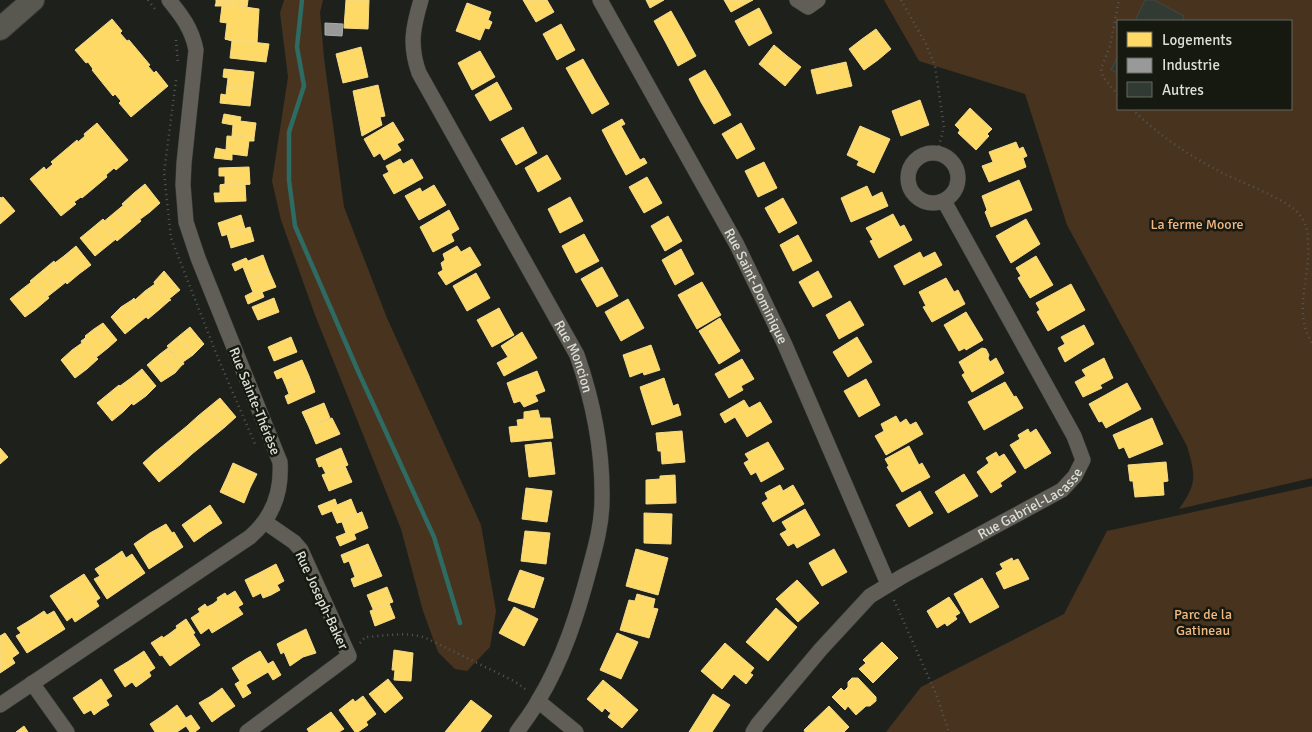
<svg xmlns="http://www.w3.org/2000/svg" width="1312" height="732" font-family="Signika,sans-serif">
  <rect width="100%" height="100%" fill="#1e211b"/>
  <path fill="#48331e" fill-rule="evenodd" d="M284,0H323L320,12L324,58L344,207L387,318L481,525L496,611L490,647L467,671L455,669L438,652L423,611L401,529L315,315L281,220L272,181L288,77L280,13Z
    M884,0H1312V478L1179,509C1197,483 1196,477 1187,446L1067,225L1025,94L919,61ZM1118,21H1291V109H1118Z
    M1312,486V732H886L921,687L1064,614L1107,531Z"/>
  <path fill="#ffd966" stroke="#f4db88" d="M216,0H248L247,7L216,3Z
    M346,0H369L368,29L344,28Z
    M523,0H547L554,12L536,22Z
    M646,0H664L650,8Z
    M724,0H753L731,12Z
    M216,3L259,9L257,43L225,39L227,23L220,22L222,6H215Z
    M467,3L491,12L488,20L492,22L489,29L485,28L480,40L456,31Z
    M759,8L766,21L742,34L735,21Z
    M671,11L684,34L666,43L654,21Z
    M112,19L122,31L120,33L127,41L129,40L150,65L148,66L154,73L156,71L168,86L131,117L119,103L121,101L115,94L113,96L92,70L93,69L88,62L86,63L75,50Z
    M766,21L772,33L749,46L742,34Z
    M561,24L575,50L557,60L543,34Z
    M876,29L891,49L878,60L862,39Z
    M684,34L696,56L678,66L666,43Z
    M225,39L269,44L266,62L230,58L232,41Z
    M862,39L878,60L864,70L849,49Z
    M774,45L787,56L772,75L759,64Z
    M361,47L368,77L343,83L336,54Z
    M480,51L495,77L472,90L458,63Z
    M787,56L801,67L785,86L772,75Z
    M583,59L596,82L579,91L566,68Z
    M846,62L852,86L834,90L828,66Z
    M828,66L834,90L817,94L811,70Z
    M224,69L254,72L252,89L227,86L228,78L223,77Z
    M705,70L718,92L701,102L689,79Z
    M497,82L512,109L490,121L475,95Z
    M596,82L609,104L592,114L579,91Z
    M378,85L385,116L380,117L382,125L362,136L353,91Z
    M227,86L252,89L250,106L220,103L221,94L226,95Z
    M718,92L731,115L714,124L701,102Z
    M920,100L929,125L901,136L892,111Z
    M970,108L992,129L987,134L989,136L976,150L958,133L960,130L955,125Z
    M224,114L241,117L240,121L256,123L254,138L232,136L233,125L222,123Z
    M622,119L625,124L621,126L631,144L614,153L602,130Z
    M393,122L404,140L397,144L401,150L384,160L380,153L374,157L364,139Z
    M97,123L128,160L116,170L114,168L106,175L107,177L82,198L81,197L74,202L76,204L61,216L30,179L44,167L46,170L53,164L51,162L77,140L78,142L85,136L84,134Z
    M741,123L755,149L737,159L722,134Z
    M860,126L890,139L874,173L857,165L859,161L847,155Z
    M523,127L537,153L516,165L501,139Z
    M227,136L254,138V141H249L247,156L232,154V160L214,158L216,148L226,150Z
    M1016,142L1019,149L1023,147L1027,156L1023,158L1026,167L989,182L982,166L993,162L989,152Z
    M631,144L640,160L644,158L647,163L626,175L614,153Z
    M547,155L561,179L538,192L525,168Z
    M400,159L403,164L412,159L423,178L394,194L383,175L389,172L386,166Z
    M764,162L777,188L758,197L745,171Z
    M249,167L250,184L220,185L225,184V176H219V168Z
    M647,177L662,203L644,213L629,187Z
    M1019,180L1032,210L991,227L985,212L987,210L982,196Z
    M145,184L160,203L150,212L134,193Z
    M245,184L246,201L215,202L214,193H220V185L250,184Z
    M434,185L446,205L419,220L405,196L420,188L422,192Z
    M867,186L872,197L882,192L888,206L851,222L841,198Z
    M134,193L150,212L139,220L126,203L123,205L122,204Z
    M0,197L1,198L3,197L15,211L0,224Z
    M570,197L583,221L560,233L548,209Z
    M783,198L797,223L779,233L765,208Z
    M126,203L141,221L129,231L114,213Z
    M449,210L459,229L451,234L454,241L433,252L420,227Z
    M114,213L129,231L117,241L102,223Z
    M893,214L900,227L904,225L912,240L879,258L870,241L873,240L866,228Z
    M241,215L245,229L222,236L218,223Z
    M668,216L682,241L665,251L651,226Z
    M103,219L105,221L102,223L116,239L106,247L91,229Z
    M1026,219L1040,244L1011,263L996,236Z
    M250,227L254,241L231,248L227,234Z
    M91,229L106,247L95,256L80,238Z
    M584,234L599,261L576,273L562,246Z
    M798,235L812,261L793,271L780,245Z
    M76,246L91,265L79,274L64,256Z
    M457,246L461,252L470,247L481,265L446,285L438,273L443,270L441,263L445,260L443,254Z
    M681,249L694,274L675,285L662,260Z
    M920,252L923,258L935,252L942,265L904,285L894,266Z
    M263,255L269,271L248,280L243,267L235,271L232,264L246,258L248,261Z
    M64,256L79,274L67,284L52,265Z
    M1036,256L1053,285L1030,298L1018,278L1021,276L1016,268Z
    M54,261L55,263L52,265L66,282L56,290L42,271Z
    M602,267L618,296L597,307L581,279Z
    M42,271L56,290L47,297L34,280L31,282L30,281Z
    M164,271L180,290L169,299L171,300L169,301L154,282Z
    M269,271L276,287L262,292L264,297L248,304L245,296L253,292L248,280Z
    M818,271L832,297L813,307L799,282Z
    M476,273L490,298L467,311L453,286Z
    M946,278L954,292L958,290L965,304L932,322L923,307L926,306L919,292Z
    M34,280L49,298L36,309L21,290Z
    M154,282L169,301L160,309L145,291L155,284Z
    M702,282L721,315L697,329L678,295Z
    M1071,284L1085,310L1048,331L1037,312L1040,310L1036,303Z
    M21,290L36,309L25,317L10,299Z
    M145,291L160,309L148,319L132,300L134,298L135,300Z
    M274,298L279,312L258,320L252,307Z
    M628,299L644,328L621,341L605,312Z
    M132,300L146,317L136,325L121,307Z
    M850,301L864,325L839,339L826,315Z
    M121,307L136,325L125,334L111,317Z
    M499,308L514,335L492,347L477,320Z
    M966,312L983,340L966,350L965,348L959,351L944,325Z
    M720,318L740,351L719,364L699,331Z
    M103,323L117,340L108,348L94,329Z
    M1084,325L1094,344L1065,362L1058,348L1065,344L1061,337Z
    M190,327L204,344L193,355L179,336Z
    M94,329L108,348L98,356L84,339L86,337L85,336Z
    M522,332L537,358L504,376L497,363L508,357L501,346Z
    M179,336L193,355L183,362L184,364L182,365L167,346Z
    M291,337L297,352L274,361L268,347Z
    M857,337L872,362L848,377L833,352Z
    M84,339L98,356L96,357L98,359L87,369L72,350L82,343L81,341Z
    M651,345L660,370L644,375L643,372L630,377L623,355Z
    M168,348L182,365L175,373L160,354Z
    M982,348L986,349L989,355L988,358L990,362L996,358L1004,373L972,392L962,375L965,373L959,362Z
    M72,350L87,369L75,378L61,360Z
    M160,354L175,373L161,382L147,365Z
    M1104,358L1113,378L1100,385L1102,388L1083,397L1075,382L1086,376L1082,370Z
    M742,359L754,379L741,386L743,390L729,398L715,374Z
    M302,360L309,376L286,386L282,377L277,379L274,372Z
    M142,369L156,386L146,396L131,378Z
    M537,371L545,391L535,395L538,401L524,407L520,401L514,403L507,383Z
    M309,376L315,392L288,404L285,396L289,394L286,386Z
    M131,378L146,396L135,404L120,386Z
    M664,378L673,406L678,404L681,415L652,425L640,387Z
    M866,379L880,405L859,417L844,391Z
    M1005,382L1014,397L1016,396L1023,408L984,430L968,402Z
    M1127,383L1141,409L1106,428L1102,421L1099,422L1089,404Z
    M119,385L135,404L133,405L132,403L123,412L108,394Z
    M108,394L123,412L112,421L97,403Z
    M220,398L236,417L225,427L209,407Z
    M744,400L749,408L760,402L772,422L747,437L735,417L725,423L720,414Z
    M324,403L330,418L309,427L302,412Z
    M209,407L225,427L214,436L198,416Z
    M538,410L540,418H550L553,438L511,442L509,427L518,426L517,420L524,419V412Z
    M198,416L214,436L203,445L187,426Z
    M896,416L900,423L906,419L910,425L916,422L923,434L886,455L875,436L884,431L881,424Z
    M332,418L340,434L316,444L309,427Z
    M1152,418L1163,444L1129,458L1124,447L1119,449L1113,435Z
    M187,426L203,445L192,454L176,435Z
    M1028,429L1030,433L1036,429L1051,453L1025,469L1010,445L1020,439L1018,435Z
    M682,431L685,462L662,464L661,451H658L656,433Z
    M176,435L192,454L181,464L165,444Z
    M551,442L555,474L529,477L525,445Z
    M768,442L784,469L761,482L756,472L751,475L744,463L749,460L745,454Z
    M165,444L181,464L170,473L154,453Z
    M909,446L919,465L922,463L930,477L902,492L887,467L889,466L885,459Z
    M0,448L8,457L0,464Z
    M341,448L348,465L326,474L322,466L319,467L316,459Z
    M996,452L999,457L1004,454L1016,472L1000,483L1002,486L991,493L977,472L989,463L986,458Z
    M154,453L170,473L159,482L143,463Z
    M1166,462L1168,481L1163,482L1164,495L1135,497L1133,481H1130L1128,465Z
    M233,463L257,474L250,488L227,477Z
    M345,466L352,482L329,491L322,475Z
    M964,474L978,496L948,513L935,492Z
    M675,475L676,503L646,504V480L660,479V476Z
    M227,477L250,488L244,503L220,492Z
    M780,485L783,491L793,485L804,504L773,522L762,503L768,499L765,493Z
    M526,488L552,491L547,522L522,519Z
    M920,491L933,513L909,527L896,505Z
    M335,499L337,505L351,499L357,514L362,512L337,523L332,511L322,515L318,506Z
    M210,505L222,523L208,532L196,515Z
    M805,509L820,535L797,548L794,543L788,546L780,534L787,530L782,522Z
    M362,512L368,528L354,534L356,539L340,546L336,537L346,533L342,522L337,523Z
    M644,513L672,514L671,544L644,543Z
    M196,515L208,532L194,542L182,525Z
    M166,524L172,533L174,532L183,547L166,558L150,533Z
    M525,531L550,533L546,564L521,561Z
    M150,533L166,558L149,569L134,544Z
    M368,544L375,560L352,569L349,561L344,563L341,555Z
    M636,549L668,558L658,595L626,586Z
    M834,549L847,572L822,586L809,563Z
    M122,551L126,558L132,554L145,573L126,586L109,560Z
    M1012,558L1013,561L1018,559L1029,579L1004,589L996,573L1003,569L1000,564Z
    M109,560L126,586L107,599L94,579L100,576L95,569Z
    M375,560L382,576L354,587L351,579L355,577L352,569Z
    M276,564L284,581L277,585L280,590L271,595L261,572Z
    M520,570L544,578L534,608L508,600Z
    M261,572L271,595L263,598L261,593L253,597L245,580Z
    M84,574L100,598L96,601L99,606L87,614L67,585Z
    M982,578L999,607L970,623L954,594Z
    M797,580L819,603L798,622L776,599Z
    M67,585L87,614L75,622L72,617L67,621L50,596Z
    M387,587L393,602L373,609L367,595Z
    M235,591L243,604L238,607L243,614L225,625L213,604L218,600L217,598L225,593L227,596Z
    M637,594L655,599L653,608L658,609L649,638L620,630L629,600L635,601Z
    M949,597L960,613L955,616L957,619L947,626L945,623L937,628L927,611Z
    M389,603L395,618L375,626L370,611Z
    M205,604L207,607L213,604L225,625L212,633L209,628L201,634L191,618L200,612L198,609Z
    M514,607L538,619L524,646L499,633Z
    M776,608L797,627L768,661L746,642Z
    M44,611L47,615L54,611L65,629L46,641L32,619Z
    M32,619L46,641L27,653L16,636L21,633L17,628Z
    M186,619L195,633L193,634L200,645L184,656L169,634L177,628L176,626Z
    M306,629L316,653L303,657L292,636Z
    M5,633L19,653L12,658L15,663L6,669L0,659V636Z
    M617,633L638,642L621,679L600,670Z
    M169,634L184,656L170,666L162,655L160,656L151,643L162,636L163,638Z
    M292,636L303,657L290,666L284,652L281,654L277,644Z
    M882,642L898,658L873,683L859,669L866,663L863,660Z
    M725,643L754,668L750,673L753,675L746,684L734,674L722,689L701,671Z
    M394,650L413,653L411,681L394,680L395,670H392Z
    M144,651L155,668L149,672L151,676L143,682L129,661Z
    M260,651L268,664L273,661L281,675L273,680L268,672L258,678L246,659Z
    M0,659L6,669L0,673Z
    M246,659L258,678L246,685L251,693L243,698L235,684L240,681L232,668Z
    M129,661L143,682L136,687L132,682L125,687L114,670Z
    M852,678H858L876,697V701L870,706H866L856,715L848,706L845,710L832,697L841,688L844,691L848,687V682Z
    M101,679L112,696L106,700L109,705L102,709L88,688Z
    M388,679L403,698L385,713L369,694Z
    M603,680L621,695L608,711L605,708L602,712L587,699Z
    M88,688L102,709L94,715L91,710L84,714L73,698Z
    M222,688L235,706L223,714L211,696Z
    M713,694L730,705L712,732H689Z
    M621,695L638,710L622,728L608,717L611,713L608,711Z
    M211,696L223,714L212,722L199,703Z
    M363,696L376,714L366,722L368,725L358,732H355L339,710L353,699L355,702Z
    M471,700L492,716L480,732H445Z
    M177,705L186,718L191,715L200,728L195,732H190L186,726L177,732L165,714Z
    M829,706L849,727L844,732H805L804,730Z
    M331,712L344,729L339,732H309L307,729Z
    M165,714L177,732H155L150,724Z
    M24,726L28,732H16Z"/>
  <path fill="#999" stroke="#adaeac" d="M325,23L343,24L342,36L325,35Z"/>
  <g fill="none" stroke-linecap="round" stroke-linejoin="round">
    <path stroke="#2d6b63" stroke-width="4.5" d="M302,0L297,47L304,86L289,132V180L295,226L358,371L434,537L460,623"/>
  </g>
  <path fill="#313b33" stroke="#444843" d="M1145,0H1154L1184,16L1182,21H1135Z
    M1118,56V73L1111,70Z"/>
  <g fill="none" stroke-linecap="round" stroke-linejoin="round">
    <g stroke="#393b36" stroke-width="16">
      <g id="street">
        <path id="s1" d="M421,0C413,27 409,45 419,73L577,355C593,401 603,450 602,500C602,523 596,545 590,567C578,613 563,660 538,701C532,712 524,722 517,732"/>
        <path id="s2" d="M600,0L737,245L785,345L888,584"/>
        <path d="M797,0L808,7L818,0"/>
        <circle cx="933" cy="178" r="25"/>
        <path d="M32,683L67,732"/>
        <path d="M538,701L576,732"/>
        <path d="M0,705L250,537C272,518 282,492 280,462L198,258L186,222L183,185L184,163L196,50C192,29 182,16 169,0"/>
        <path d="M247,732L349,656L301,550L294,542L265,522"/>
        <path id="s3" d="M753,732L758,724L821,649L870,596L903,576L1062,490L1075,476L1083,460L1074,436L944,201"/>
      </g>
    </g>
    <g stroke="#393b36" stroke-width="24">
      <path id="secondary" d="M0,29L33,0"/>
    </g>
    <path stroke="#575752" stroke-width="2.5" stroke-dasharray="1 4" stroke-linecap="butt" d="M148,0L155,9
      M901,0L926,44L935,66L944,127L937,154
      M176,40L178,64
      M176,80L164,173L171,238L218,358L255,444
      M1118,95L1103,77L1101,69L1110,46L1119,0
      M1132,109C1156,133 1185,153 1215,169C1236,181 1286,198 1299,214C1302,217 1305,223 1306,227C1308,232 1308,237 1308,242C1311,278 1292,310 1312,343
      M894,600L936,694L949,732
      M360,643L365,637C386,636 406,631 426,638L514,681L528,691"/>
    <use href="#street" stroke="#605e57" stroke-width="15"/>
    <use href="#secondary" stroke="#595850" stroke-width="22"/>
  </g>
  <g text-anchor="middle" stroke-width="5" stroke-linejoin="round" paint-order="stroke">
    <g font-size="14" fill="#f3b880" stroke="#161910">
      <text x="1197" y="229">La ferme Moore</text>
      <text x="1203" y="619">Parc de la<tspan x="1203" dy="16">Gatineau</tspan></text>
    </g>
    <g font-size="14" fill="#dcdfd8" stroke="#161910">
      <text dy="5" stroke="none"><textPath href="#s2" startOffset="326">Rue Saint-Dominique</textPath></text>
      <text dy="5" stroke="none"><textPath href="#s1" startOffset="398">Rue Moncion</textPath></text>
      <text transform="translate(255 401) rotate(68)" y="5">Rue Sainte-Thérèse</text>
      <text dy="5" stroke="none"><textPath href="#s3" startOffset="365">Rue Gabriel-Lacasse</textPath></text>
      <text transform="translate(322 600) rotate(65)" y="5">Rue Joseph-Baker</text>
    </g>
  </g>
  <rect x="1117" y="20" width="175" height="90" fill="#161910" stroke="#656860"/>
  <rect x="1127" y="32" width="25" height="15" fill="#ffd966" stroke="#656860"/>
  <text x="1162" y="45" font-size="15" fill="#dcdfd8">Logements</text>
  <rect x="1127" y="58" width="25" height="15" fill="#999999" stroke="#656860"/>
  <text x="1162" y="70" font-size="15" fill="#dcdfd8">Industrie</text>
  <rect x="1127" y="82" width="25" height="15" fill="#313b33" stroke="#656860"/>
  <text x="1162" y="95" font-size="15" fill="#dcdfd8">Autres</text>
</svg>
